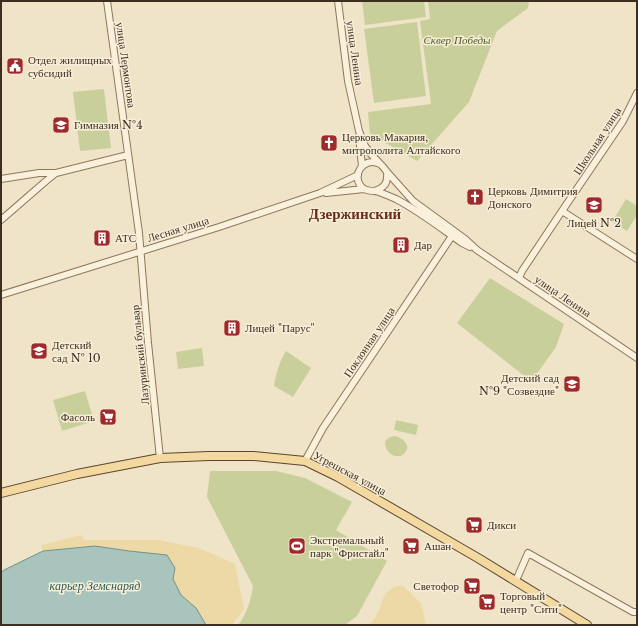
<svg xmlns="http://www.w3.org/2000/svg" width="638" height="626" font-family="'Libre Baskerville',serif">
  <rect width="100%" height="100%" fill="#f0e4c8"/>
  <path fill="#c9cf9b" d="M362,1H424L426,17L365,25Z
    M428,1H529L528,8L497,31L469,102L417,161L370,134L368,112L431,104L420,21L430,19Z
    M417,22L426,96L374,103L364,29Z
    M104,89L111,148L80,151L73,92Z
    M626,199L637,206V215L627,231L612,222Z
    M490,278L564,324L556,347L534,378L528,379L457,323Z
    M202,348L204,366L178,369L176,352Z
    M286,351L311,368L293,397L274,386C276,374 279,362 286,351Z
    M85,391L94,421L62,431L53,400Z
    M396,420L418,425L416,435L394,430Z
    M395,436C406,439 413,448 401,456C391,457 385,452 385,441L390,437Z
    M210,471H276L305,478L352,502L336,530L387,561L357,616L345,625H238C247,614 251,599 253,586L207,497Z"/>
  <path fill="#ecd9a5" d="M82,535L83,540H158L199,548L235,564L244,609L232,625H206L196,608L181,595L173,579L175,568L129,551L95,546L43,551L41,545Z
    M402,585L421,603L426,625H369C371,623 373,620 375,618C384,603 381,588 402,585Z"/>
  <path fill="#a9c4bc" stroke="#6f938a" d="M95,546L129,551L167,555L175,568L173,579L181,595L196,608L206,625H1V573L4,570L43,551Z"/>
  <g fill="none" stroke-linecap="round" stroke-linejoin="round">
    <g stroke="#8d765c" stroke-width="8">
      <path id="minor" d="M107,1L139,233L148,343L160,458
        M338,1L348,81L359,131L365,146L371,154L384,168L387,172L413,201L465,239L477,250L637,358
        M359,136L362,166
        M380,164C363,155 349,178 364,189C368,191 372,191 376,191C382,193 389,196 396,199C419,211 441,228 462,243L470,247
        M1,179L39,173H56
        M375,191C385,187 388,183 387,172
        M326,193L364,189
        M562,211L637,259
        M1,220L46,181L56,173L128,155
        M519,278L522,271L562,211L623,121L637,93
        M1,295L219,227L320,193L358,175
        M305,461L323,428L452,236
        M515,581L518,576L528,553L633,612H637"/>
    </g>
    <g stroke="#5b4430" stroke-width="10">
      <path id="major" d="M1,493L77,474L160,458L209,456H253L305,461L338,477L478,558L587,625"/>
    </g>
    <use href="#minor" stroke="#faf1dc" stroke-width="6"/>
    <use href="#major" stroke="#f3d9a0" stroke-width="8"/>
  </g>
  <defs>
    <g id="civic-square" transform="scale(0.9)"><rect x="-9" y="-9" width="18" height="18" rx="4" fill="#9e2a2b" stroke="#f7eed8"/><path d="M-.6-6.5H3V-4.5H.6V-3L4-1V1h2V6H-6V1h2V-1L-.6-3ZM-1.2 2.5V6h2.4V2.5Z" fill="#fff"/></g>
    <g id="school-square" transform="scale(0.9)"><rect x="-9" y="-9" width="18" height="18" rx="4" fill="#9e2a2b" stroke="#f7eed8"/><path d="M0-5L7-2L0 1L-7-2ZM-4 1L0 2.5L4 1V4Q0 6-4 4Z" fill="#fff"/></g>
    <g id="church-square" transform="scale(0.9)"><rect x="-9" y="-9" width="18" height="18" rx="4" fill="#9e2a2b" stroke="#f7eed8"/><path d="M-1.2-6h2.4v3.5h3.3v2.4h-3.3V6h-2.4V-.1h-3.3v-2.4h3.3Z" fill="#fff"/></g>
    <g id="building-square" transform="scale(0.9)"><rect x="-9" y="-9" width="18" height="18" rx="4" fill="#9e2a2b" stroke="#f7eed8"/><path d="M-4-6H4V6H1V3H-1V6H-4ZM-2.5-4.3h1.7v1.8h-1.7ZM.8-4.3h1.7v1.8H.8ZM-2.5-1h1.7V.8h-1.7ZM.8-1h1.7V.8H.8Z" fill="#fff"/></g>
    <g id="supermarket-square" transform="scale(0.9)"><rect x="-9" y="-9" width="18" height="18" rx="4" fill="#9e2a2b" stroke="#f7eed8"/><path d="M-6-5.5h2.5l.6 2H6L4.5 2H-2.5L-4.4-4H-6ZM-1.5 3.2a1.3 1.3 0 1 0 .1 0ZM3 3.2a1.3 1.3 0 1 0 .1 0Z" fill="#fff"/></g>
    <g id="stadium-square" transform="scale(0.9)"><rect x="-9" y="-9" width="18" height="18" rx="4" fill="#9e2a2b" stroke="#f7eed8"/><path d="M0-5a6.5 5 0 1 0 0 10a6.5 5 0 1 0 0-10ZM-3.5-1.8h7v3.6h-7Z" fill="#fff"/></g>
  </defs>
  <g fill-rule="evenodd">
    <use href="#civic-square" x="15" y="66"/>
    <use href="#school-square" x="61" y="125"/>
    <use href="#church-square" x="329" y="143"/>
    <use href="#church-square" x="475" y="197"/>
    <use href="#school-square" x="594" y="205"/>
    <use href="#building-square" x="102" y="238"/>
    <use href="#building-square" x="401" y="245"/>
    <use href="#building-square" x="232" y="328"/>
    <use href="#school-square" x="39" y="351"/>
    <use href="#school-square" x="572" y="384"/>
    <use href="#supermarket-square" x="108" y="417"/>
    <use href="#supermarket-square" x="474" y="525"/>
    <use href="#stadium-square" x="297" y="546"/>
    <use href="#supermarket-square" x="411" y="546"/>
    <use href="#supermarket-square" x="472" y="586"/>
    <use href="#supermarket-square" x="487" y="602"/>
  </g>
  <g text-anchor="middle" stroke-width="3" stroke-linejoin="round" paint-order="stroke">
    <g font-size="11" font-style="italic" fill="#4d5a26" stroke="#f7eed8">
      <text x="457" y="44">Сквер Победы</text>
    </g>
    <g font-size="11" fill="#3d2e20" stroke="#f7eed8">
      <text transform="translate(355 53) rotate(82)" y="4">улица Ленина</text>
      <text transform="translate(126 65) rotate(82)" y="4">улица Лермонтова</text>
      <text transform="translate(597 141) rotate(-57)" y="4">Школьная улица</text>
      <text transform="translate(178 229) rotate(-17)" y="4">Лесная улица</text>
      <text transform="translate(563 296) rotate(34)" y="4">улица Ленина</text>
      <text transform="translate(369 342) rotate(-56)" y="4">Поклонная улица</text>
      <text transform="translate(140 355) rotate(-96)" y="4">Лазуринский бульвар</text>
      <text transform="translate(350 473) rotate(28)" y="4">Угрешская улица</text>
    </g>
    <g font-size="11" fill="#3d2e20" stroke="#f7eed8" text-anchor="start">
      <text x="28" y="64">Отдел жилищных<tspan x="28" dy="13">субсидий</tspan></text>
      <text x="74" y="129">Гимназия №4</text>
      <text x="342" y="141">Церковь Макария,<tspan x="342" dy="13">митрополита Алтайского</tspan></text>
      <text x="488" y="195">Церковь Димитрия<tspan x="488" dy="13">Донского</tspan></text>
      <text x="594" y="227" text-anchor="middle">Лицей №2</text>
      <text x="115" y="242">АТС</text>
      <text x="414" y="249">Дар</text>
      <text x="245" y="332">Лицей "Парус"</text>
      <text x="52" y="349">Детский<tspan x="52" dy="13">сад № 10</tspan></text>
      <text x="559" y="382" text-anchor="end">Детский сад<tspan x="559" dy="13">№9 "Созвездие"</tspan></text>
      <text x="95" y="421" text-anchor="end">Фасоль</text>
      <text x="487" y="529">Дикси</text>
      <text x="310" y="544">Экстремальный<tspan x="310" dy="13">парк "Фристайл"</tspan></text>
      <text x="424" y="550">Ашан</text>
      <text x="459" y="590" text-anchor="end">Светофор</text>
      <text x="500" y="600">Торговый<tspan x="500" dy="13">центр "Сити"</tspan></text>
    </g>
    <g font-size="12" font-style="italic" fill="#2f5d5a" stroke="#f7eed8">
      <text x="95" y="590">карьер Земснаряд</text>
    </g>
    <g font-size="15" font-weight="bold" fill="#6b2e1e" stroke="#f7eed8">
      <text x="355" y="219">Дзержинский</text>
    </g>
  </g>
  <rect width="638" height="626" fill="none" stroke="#3d2e20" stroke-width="4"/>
</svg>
